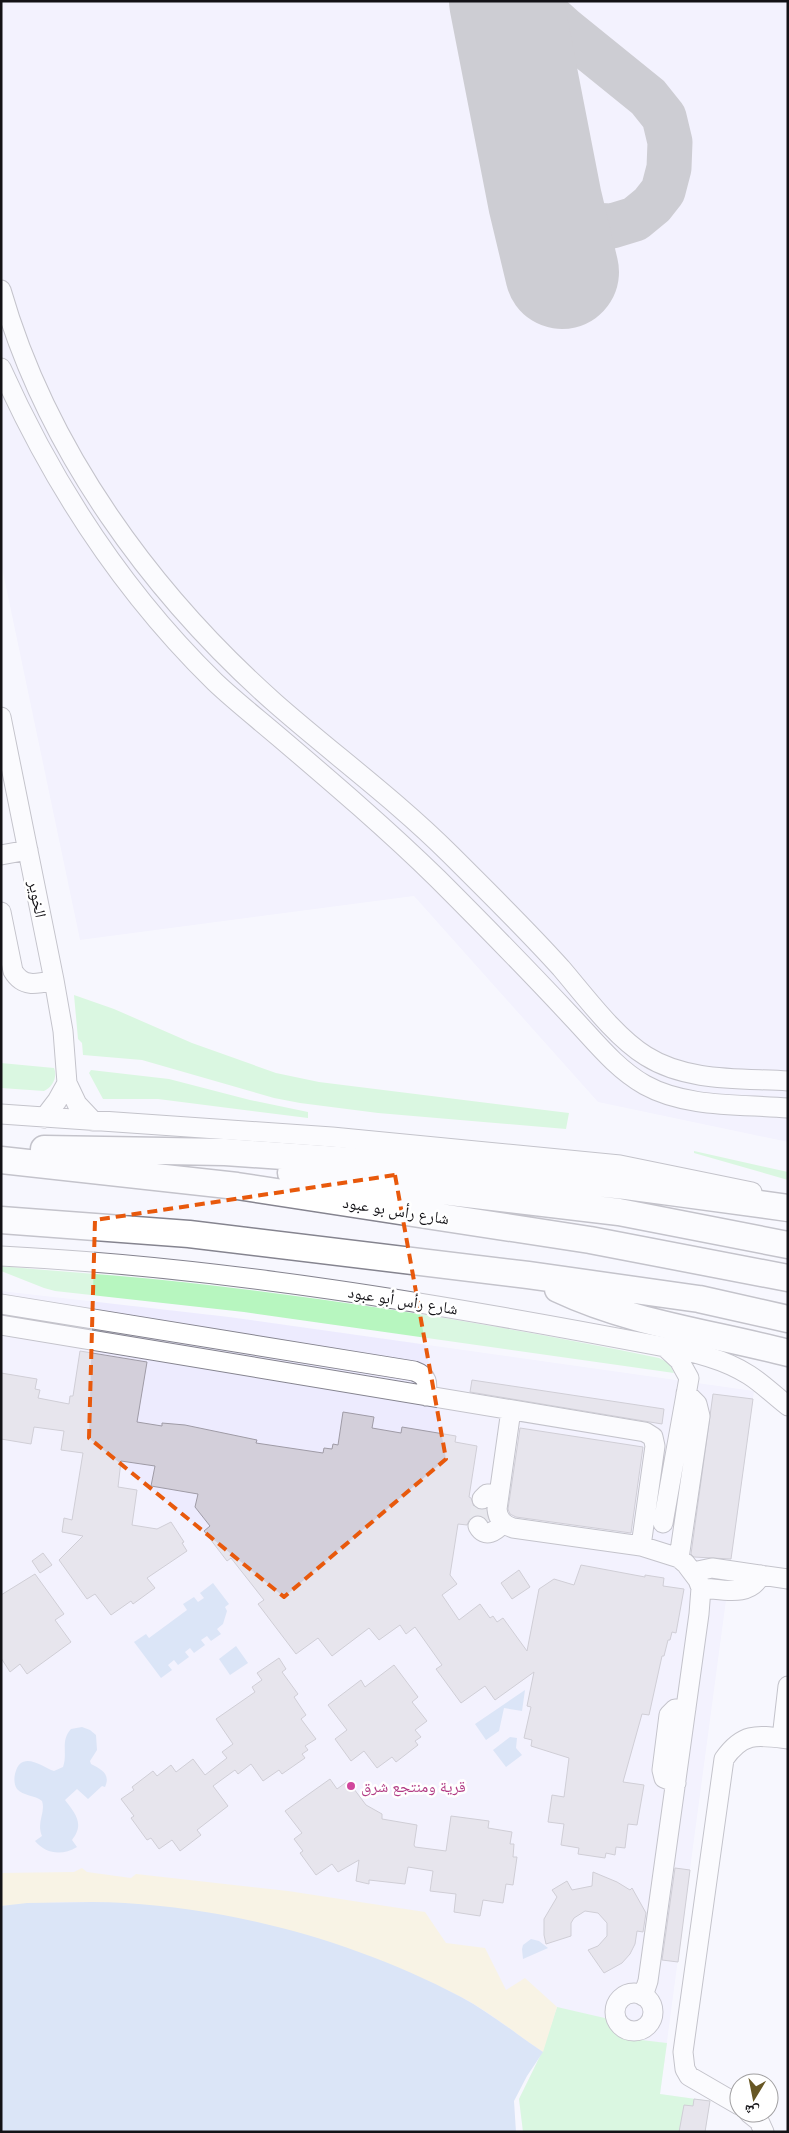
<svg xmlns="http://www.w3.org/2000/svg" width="789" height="2133" font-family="'Playfair Display','Noto Naskh Arabic',serif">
  <rect width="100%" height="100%" fill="#f7f7fe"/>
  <path fill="#edebfe" d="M1,1H788V1142L598,1102L414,896L80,940L1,563Z
    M1,1291L229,1317L754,1391L660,2094L710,2101L523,2132L519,2099L542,2052L1,1906Z"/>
  <path fill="#b7f6bf" d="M74,995L114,1009L192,1043L276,1073L319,1082L569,1113L566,1129L378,1113L300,1103L274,1098L142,1060L83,1055L82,1043L78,1039Z
    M1,1063L54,1068C58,1077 52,1088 44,1091L1,1088Z
    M91,1070L169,1079L250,1100L308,1112V1118L158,1099H103L89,1073Z
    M694,1151L788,1172V1180L694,1153Z
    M1,1266C61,1272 122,1275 182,1282C342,1300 501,1325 659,1358L669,1363L674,1373L244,1312L55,1291L44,1288L1,1271Z
    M557,2007L609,2019L624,2038L667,2043L660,2094L710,2101L705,2132H523L519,2099L542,2052Z"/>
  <path fill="#f8eec8" d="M82,1868L87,1872L131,1878L136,1874L288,1891L425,1912L446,1943L485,1948L506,1990L525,1978L557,2007L543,2052C516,2034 488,2011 461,1997C320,1925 159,1890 1,1906V1873L74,1872Z"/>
  <path fill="#b9ceef" d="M213,1583L229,1604L225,1607L227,1611L223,1624L217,1629L221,1634L211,1641L207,1636L201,1640L205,1645L194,1653L190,1648L185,1652L189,1657L178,1665L174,1660L168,1665L172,1670L161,1678L134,1642L146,1634L149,1638L187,1610L183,1604L194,1597L198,1602L204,1598L200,1593Z
    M236,1646L248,1663L230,1675L219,1659Z
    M525,1690L522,1711L504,1708L499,1731L486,1740L475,1724Z
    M82,1727L90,1730L96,1735L97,1750L90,1761L91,1764C101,1769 111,1774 105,1787L102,1786L88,1799L77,1789L65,1800C75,1813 85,1824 72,1840L77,1847C62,1856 46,1854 35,1841L42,1836C36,1822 46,1813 42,1801C35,1795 23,1796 17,1789C14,1785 14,1778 15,1774C21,1749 42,1767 54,1771L63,1767C68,1753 60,1741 71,1729Z
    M510,1737L517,1738L516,1748L522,1755L506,1767L493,1750Z
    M27,1903C59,1903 92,1901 125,1903C241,1910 358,1943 461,1997C489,2012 516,2034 543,2052L527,2076L514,2101L516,2132H1V1906Z
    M531,1939L539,1941L548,1948L523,1959L522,1949L523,1945Z"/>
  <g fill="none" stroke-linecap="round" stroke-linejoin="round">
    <path stroke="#9a999f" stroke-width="45" d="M533,1L564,29L648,97L664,117L670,142L669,168L663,191L652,205L635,219L612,226L588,225L545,201"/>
    <path stroke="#9a999f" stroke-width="114" d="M506,1L545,201L562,272"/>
  </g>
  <path fill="#d3cfda" stroke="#9f9ba6" d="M80,1351L147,1362L137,1422L162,1426V1423L185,1425L257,1440L256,1443L323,1453L324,1448L332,1449L333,1444L338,1445L343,1412L374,1417L372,1428L401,1433L402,1427L456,1436L455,1442L477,1446L469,1497L471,1498L474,1507L480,1510L486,1509L488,1520L483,1516L476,1515L471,1517L467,1525L458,1524L450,1575L457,1584L442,1595L459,1620L480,1604L490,1618L493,1616L497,1622L503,1618L527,1651L539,1589L554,1579L574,1585L581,1565L645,1577V1575L664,1578L663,1586L684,1589L676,1633L672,1632L670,1640H668L664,1656H662L649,1715L642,1714L623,1782L644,1785L637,1825L628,1824L625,1848L616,1847L615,1855L606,1853L605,1858L578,1854L579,1848L561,1845L564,1824L548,1822L552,1795L564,1797L569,1758L531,1746L532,1740L524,1738L531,1707L527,1706L534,1672L495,1700L485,1686L461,1703L436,1669L442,1665L415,1627L406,1634L400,1625L379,1640L369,1628L332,1656L318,1638L296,1654L258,1604L264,1600L231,1558L227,1561L204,1531L210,1526L195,1507L198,1494L151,1486L155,1466L121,1461L118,1487L137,1490L132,1525L157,1529L171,1522L184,1542L182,1543L187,1551L147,1578L155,1588L133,1604L131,1601L111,1615L95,1594L87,1599L59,1560L83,1536L62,1532L64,1518L72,1520L83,1453L61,1450L64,1431L34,1427L31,1444L1,1439V1373L37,1379L35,1389L40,1390L38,1398L69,1404L70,1396H73Z
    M472,1380L664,1409L662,1424L470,1392Z
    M713,1394L753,1399L731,1559L694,1557L691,1554Z
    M520,1428L643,1447L631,1533L516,1517L510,1514L508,1509Z
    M43,1553L52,1565L40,1573L32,1561Z
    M519,1570L530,1587L512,1599L501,1583Z
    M35,1574L64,1614L55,1620L71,1642L27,1674L20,1664L10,1672L1,1658V1595Z
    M279,1658L286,1669L282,1672L298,1694L294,1697L306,1715L301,1719L316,1739L305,1746L308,1750L302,1754L305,1758L282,1774L279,1770L263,1781L251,1764L238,1774L235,1770L213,1786L228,1806L197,1830L201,1835L180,1851L172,1840L159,1849L151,1838L147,1840L131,1818L134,1816L121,1799L134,1790L132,1787L153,1771L157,1776L171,1765L176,1772L193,1759L205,1775L227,1758L222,1752L233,1744L216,1719L255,1692L252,1687L262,1680L257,1673Z
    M394,1665L418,1697L412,1702L427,1721L415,1730L421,1737L415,1741L418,1745L396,1762L392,1757L377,1768L364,1751L351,1761L335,1739L347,1730L328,1705L361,1680L365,1687Z
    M330,1779L337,1789L348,1781L366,1805L382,1814V1819L417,1825L414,1845L415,1847L446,1851L451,1816L489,1821L488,1828L512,1832L510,1844H514L513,1857H517L513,1885L506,1884L503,1903L483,1900L480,1916L454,1912L456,1894L430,1891L433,1871L408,1867L405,1884L369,1880V1884L356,1881L359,1860L338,1872L332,1864L316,1875L300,1853L303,1851L294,1839L302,1833L285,1811Z
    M675,1868L690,1870L678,1962L662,1960Z
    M593,1872L617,1882L630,1890L632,1888L646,1913L643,1932L637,1931L635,1944L630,1954L622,1963L604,1973L588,1950L598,1946L607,1936V1923L598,1913L585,1911L574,1918L571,1923V1936L546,1944L544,1935V1919L557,1897L552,1890L567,1881L572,1890L592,1886Z
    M694,2099L710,2101L705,2132H679L684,2105L693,2106Z"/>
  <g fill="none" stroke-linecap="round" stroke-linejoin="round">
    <path stroke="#d5d5db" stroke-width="19" stroke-dasharray="19 9" stroke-linecap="butt" d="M478,1526L482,1499"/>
    <g stroke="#85848f" stroke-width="21">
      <path id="minor" d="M1,290C47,450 151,593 275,703C333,754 396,800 451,855C488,892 526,929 561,968C585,996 615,1037 646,1056C687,1082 741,1078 788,1081
        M1,368C53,484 124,593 215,682C235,701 258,719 279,737C333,783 387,829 438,879C483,924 528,970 571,1016C594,1040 615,1068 645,1085C686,1108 742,1104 788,1108
        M1,717L54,980L63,1031L67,1083L77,1104L93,1121
        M1,855L28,850
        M1,912L13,971C23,988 37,984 54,980
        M1,1114L332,1137L620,1165L752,1192
        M44,1118L57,1101L67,1083
        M1,1256C225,1267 445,1305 665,1347C694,1352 724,1359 749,1375C763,1384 775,1396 788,1406
        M1,1304L414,1371C428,1376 428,1383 426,1396
        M1,1325L645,1432L653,1437L655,1446L641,1546
        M511,1410L497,1509C498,1520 504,1525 513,1528L641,1546L679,1558L686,1564L698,1580L701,1588L699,1614L648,1981L643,1996
        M482,1499L487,1494H499
        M663,1523L689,1378L679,1360L665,1347
        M478,1526C485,1539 496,1531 503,1523
        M679,1558L700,1416L697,1404L686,1393
        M693,1572L712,1568L788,1579
        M701,1588C723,1589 749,1598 761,1575
        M782,1738L788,1686
        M676,1783L664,1778L662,1770L669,1715L675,1709H686
        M615 2012a19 19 0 1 1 38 0a19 19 0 1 1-38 0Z
        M739,2105L689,2076L685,2069L683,2052L724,1759C743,1732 757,1735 788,1739
        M749,2113L759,2121L764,2132"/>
    </g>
    <g stroke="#85848f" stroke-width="29">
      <path id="highway" d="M44,1149L225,1152L424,1166L626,1186L788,1208
        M1,1160L237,1186L590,1240L788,1278
        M291,1173L619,1212L788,1245
        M1,1220L189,1234L528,1275L699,1299L788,1319
        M558,1289C630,1323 711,1333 788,1353"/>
    </g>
    <use href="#minor" stroke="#fff" stroke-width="19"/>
    <use href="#highway" stroke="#fff" stroke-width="26"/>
  </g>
  <path d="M0 0H789V2133H0ZM395,1175L446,1459L284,1597L89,1438L95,1220Z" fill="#f7f7fe" fill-opacity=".55" fill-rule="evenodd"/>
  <path fill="none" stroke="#e8590c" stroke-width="4" stroke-dasharray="10 6" stroke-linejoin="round" d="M395,1175L446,1459L284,1597L89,1438L95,1220Z"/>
  <circle fill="#d1479c" stroke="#fff" stroke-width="2" cx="351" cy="1786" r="5"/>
  <g text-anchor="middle" stroke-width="5" stroke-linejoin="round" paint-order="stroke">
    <g font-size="16" fill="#131216" stroke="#fff">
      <text transform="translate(38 899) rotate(79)" y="6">الخوير</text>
      <text transform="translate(396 1210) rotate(9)" y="6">شارع رأس بو عبود</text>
      <text transform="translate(403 1300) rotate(9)" y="6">شارع رأس أبو عبود</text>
    </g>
    <g font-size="16" fill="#b23c85" stroke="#fff" text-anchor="start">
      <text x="361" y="1792">قرية ومنتجع شرق</text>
    </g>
  </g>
  <rect width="789" height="2133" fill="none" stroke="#131216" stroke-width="5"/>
  <g transform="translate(754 2098) rotate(190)"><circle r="24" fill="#ffffff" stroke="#a1a0a2"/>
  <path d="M0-4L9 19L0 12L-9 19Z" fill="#675724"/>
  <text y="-8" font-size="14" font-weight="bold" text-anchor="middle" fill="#131216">ش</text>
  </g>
</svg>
